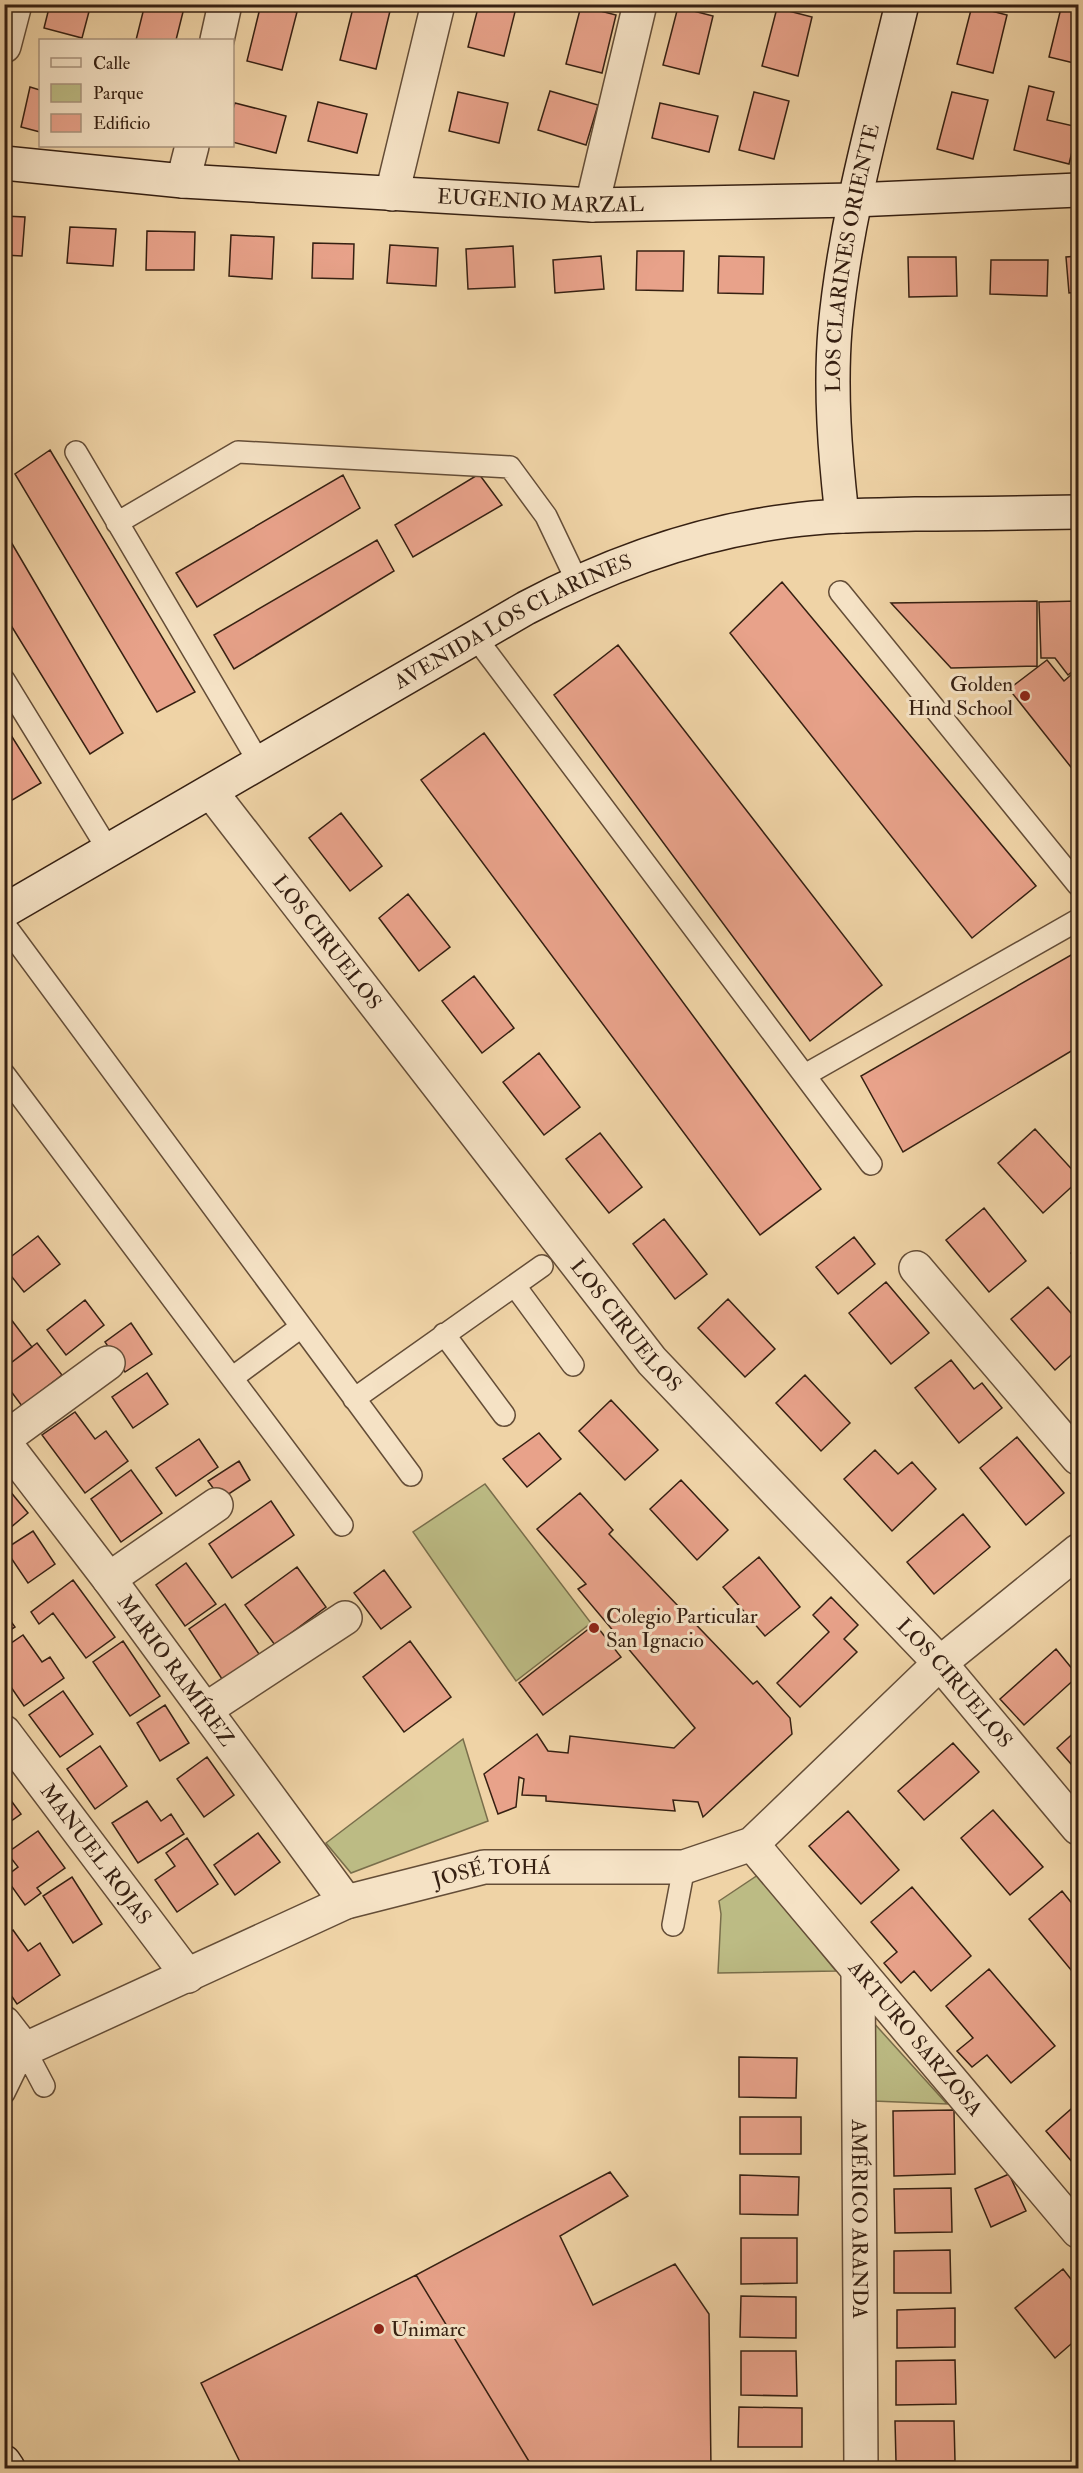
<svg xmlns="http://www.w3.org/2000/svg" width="1083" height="2473" font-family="'IM FELL Double Pica',serif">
  <rect width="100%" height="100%" fill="#efd3a6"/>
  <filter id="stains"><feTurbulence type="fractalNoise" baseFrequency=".00333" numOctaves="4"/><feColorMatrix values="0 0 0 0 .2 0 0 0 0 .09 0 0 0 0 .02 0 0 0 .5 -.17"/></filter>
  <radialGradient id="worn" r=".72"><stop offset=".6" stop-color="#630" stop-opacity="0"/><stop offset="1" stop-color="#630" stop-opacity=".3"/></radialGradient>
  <path fill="#bcbb84" stroke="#796e4b" stroke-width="1.5" d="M485,1484L591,1623L516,1681L413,1532Z
    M463,1739L488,1821L351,1873L326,1843Z
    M758,1875L836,1971L718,1973L721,1914L719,1901Z
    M872,2021L947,2104L873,2101Z"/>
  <path fill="#e8a28a" stroke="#362012" stroke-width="1.5" d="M50,4H91L82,38L44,28Z
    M145,4H185L176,40H136Z
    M261,4L297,12L282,70L247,61Z
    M354,4H364L390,11L376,69L340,60Z
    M479,4H517L504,56L468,47Z
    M1062,4H1078V64L1049,57Z
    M581,6L616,15L602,73L566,64Z
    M972,6L1007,15L993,73L957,64Z
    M678,7L713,16L699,74L663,65Z
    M777,8L812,17L798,76L762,66Z
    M1029,86L1054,92L1047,120L1078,127L1069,164L1014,150Z
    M30,87L40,90V132L21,127Z
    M550,91L598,105L586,145L538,130Z
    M458,92L508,103L499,143L449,131Z
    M754,92L789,101L774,159L739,150Z
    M952,92L988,100L973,159L937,149Z
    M318,102L367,114L357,153L308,141Z
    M235,103L286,116L276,153L232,142V112Z
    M660,103L718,116L709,152L652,138Z
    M4,216L25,217L22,256L4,255Z
    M70,227L116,229L113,266L67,263Z
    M147,231L195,232L194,270H146Z
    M231,235L274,237L272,279L229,276Z
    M313,243L354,244L353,279L312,278Z
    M390,245L438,248L436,286L387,283Z
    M513,246L515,287L468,289L466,249Z
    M637,251H684L683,291L636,290Z
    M601,256L604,289L555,293L553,260Z
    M719,256L764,257L763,294L718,293Z
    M1078,256V292L1069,293L1066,257Z
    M908,257H956L957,296L909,297Z
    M991,260H1048L1047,296L990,294Z
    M50,450L195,692L157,712L15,474Z
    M479,474L502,505L413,557L395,525Z
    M343,475L360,508L197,607L176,573Z
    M4,530L123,733L90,754L4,614Z
    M377,540L394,571L234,669L214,635Z
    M782,582L1036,886L972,938L730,633Z
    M1037,601V666L951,668L891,603Z
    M1078,601V667L1068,675L1055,658H1041L1039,602Z
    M618,645L882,985L810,1041L554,695Z
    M1047,660L1064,681L1078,669V776L1009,689Z
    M4,724L41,783L4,805Z
    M484,733L821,1189L760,1235L421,780Z
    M341,813L382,866L350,891L309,838Z
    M408,894L450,947L419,971L379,918Z
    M1078,951V1047L903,1152L861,1076Z
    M474,976L514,1028L482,1053L442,1001Z
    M539,1053L580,1107L544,1135L503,1082Z
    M1035,1129L1078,1176V1181L1043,1213L998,1163Z
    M600,1133L642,1187L609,1213L566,1159Z
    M984,1208L1026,1261L989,1292L946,1240Z
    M664,1219L707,1274L675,1299L633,1244Z
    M38,1236L60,1264L24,1292L4,1267V1262Z
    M854,1237L875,1264L838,1294L816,1267Z
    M1078,1246V1262L1071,1253Z
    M886,1282L929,1333L891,1364L849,1313Z
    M1048,1287L1078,1321V1349L1055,1370L1011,1319Z
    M728,1299L775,1349L745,1377L698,1328Z
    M85,1300L104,1325L66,1355L47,1330Z
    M7,1314L32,1347L4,1368V1316Z
    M131,1323L152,1354L125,1372L105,1342Z
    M37,1343L62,1375L22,1406L4,1382V1368Z
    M951,1360L974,1389L982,1383L1002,1408L959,1443L915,1388Z
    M147,1373L168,1404L133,1428L112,1397Z
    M805,1375L850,1423L821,1451L776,1403Z
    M611,1400L658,1450L625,1480L579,1431Z
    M75,1412L95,1439L106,1431L128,1461L85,1493L42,1435Z
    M539,1433L561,1459L527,1487L503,1459Z
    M1017,1437L1064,1493L1026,1525L980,1468Z
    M199,1439L218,1467L176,1496L156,1468Z
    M875,1450L898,1474L912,1462L936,1489L892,1531L844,1479Z
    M239,1461L250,1480L221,1499L208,1481Z
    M131,1470L162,1513L121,1542L91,1499Z
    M681,1480L728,1530L697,1560L650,1509Z
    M4,1484L28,1513L4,1533Z
    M580,1493L613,1530L609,1534L753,1684L757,1681L790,1718L792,1734L703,1817L698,1802L673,1800L675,1811L546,1801V1796L522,1795L524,1779L519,1777L516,1807L498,1814L484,1774L537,1734L548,1751L568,1753L570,1736L674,1748L695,1728L578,1589L586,1584L537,1529Z
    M271,1501L294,1535L232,1578L209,1544Z
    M963,1514L990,1547L934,1594L907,1562Z
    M33,1531L55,1564L28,1583L5,1549Z
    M759,1557L800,1607L765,1636L723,1587Z
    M186,1563L216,1604L185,1626L156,1585Z
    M297,1567L326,1607L275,1645L245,1605Z
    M384,1570L411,1607L381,1629L354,1593Z
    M73,1580L115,1637L86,1658L53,1613L39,1624L31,1612Z
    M831,1597L858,1625L844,1639L857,1652L800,1707L777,1683L829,1632L813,1615Z
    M225,1604L261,1657L224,1682L189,1629Z
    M4,1612L15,1627L4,1634Z
    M595,1624L621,1657L543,1715L519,1683Z
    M23,1635L42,1662L50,1657L64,1678L24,1706L4,1677V1648Z
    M123,1641L160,1696L130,1716L93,1662Z
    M410,1641L451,1697L404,1732L363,1677Z
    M1056,1649L1078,1676L1024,1725L1000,1699Z
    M63,1691L93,1734L60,1757L29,1715Z
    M165,1705L189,1743L160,1761L137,1723Z
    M1078,1729V1772L1057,1748Z
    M953,1743L979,1772L924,1820L898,1791Z
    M100,1746L127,1786L95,1809L67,1769Z
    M207,1757L234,1795L204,1817L177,1779Z
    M4,1791L21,1814L4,1826Z
    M147,1801L161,1821L171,1814L184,1834L138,1863L112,1823Z
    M993,1810L1043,1867L1010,1895L961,1838Z
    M848,1811L899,1870L861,1904L809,1846Z
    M38,1831L65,1868L37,1888L41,1893L25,1905L5,1877L18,1867L7,1853Z
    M258,1833L280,1862L235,1895L214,1865Z
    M187,1838L218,1884L177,1912L155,1880L175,1866L166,1853Z
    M72,1877L102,1924L73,1943L43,1896Z
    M912,1887L971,1956L931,1991L914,1971L901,1983L884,1963L897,1952L871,1922Z
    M1062,1891L1078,1911V1974L1076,1976L1029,1919Z
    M4,1913L10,1922L4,1926Z
    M13,1930L28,1951L40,1943L60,1975L17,2004L4,1985V1936Z
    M989,1969L1055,2046L1011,2083L987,2055L972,2067L957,2051L973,2038L946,2006Z
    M739,2057L797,2058L796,2098L739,2097Z
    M1078,2103V2169L1046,2131Z
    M954,2110L955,2174L894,2176L893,2111Z
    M740,2117H801V2154H740Z
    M610,2172L628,2196L560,2236L593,2305L675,2264L709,2314L711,2468H533L416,2275Z
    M1009,2174L1026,2211L991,2227L975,2189Z
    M740,2175L799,2177L798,2215L740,2214Z
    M951,2188L952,2232L895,2233L894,2189Z
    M741,2238H797V2283L741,2284Z
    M950,2250L951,2293H894V2251Z
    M1063,2269L1078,2288V2338L1055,2358L1015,2308Z
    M416,2275L533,2468H243L201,2383Z
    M741,2296L796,2297V2338L740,2337Z
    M955,2308V2347L897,2348V2310Z
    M741,2351H796L797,2396L741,2395Z
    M955,2360L956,2404L896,2405V2361Z
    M739,2407L802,2408V2447H738Z
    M895,2421H954L955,2461H896Z
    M1076,2444H1078V2468H1076Z
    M719,2464H801V2468H719Z"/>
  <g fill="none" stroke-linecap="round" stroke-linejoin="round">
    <g stroke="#644d37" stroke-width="24">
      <path id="lane" d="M76,452L260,764
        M117,523L238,452L510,467L546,516L577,581
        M840,592L1078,885
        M476,638L871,1164
        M4,680L109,851
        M4,924L411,1475
        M4,1074L342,1525
        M805,1075L1078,920
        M515,1286L573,1365
        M444,1334L504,1415
        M232,1378L301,1327
        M354,1399L542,1266
        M673,1925L684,1867
        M25,2050L44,2086
        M4,2093L25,2050"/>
    </g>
    <g stroke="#644d37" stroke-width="36">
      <g id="street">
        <path d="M217,40L225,4"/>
        <path d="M4,46L15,4"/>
        <path d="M183,181L192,146"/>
        <path d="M392,194L438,4"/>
        <path d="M592,205L640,4"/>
        <path id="s1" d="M211,792L652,1361L940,1663L1078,1828"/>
        <path d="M916,1268L1078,1458"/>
        <path d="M4,1439L108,1363"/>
        <path id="s2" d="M4,1442L109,1579L346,1902"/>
        <path d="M109,1579L216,1505"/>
        <path d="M205,1710L345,1618"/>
        <path id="s3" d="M4,1732L188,1976"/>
        <path id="s4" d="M752,1844L1078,2231"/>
        <path id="s5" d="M858,1970L861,2468"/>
        <path d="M4,2023L25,2050"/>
        <path id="s6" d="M4,2059L346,1902L484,1867H684L752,1844L940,1663L1078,1551"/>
      </g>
    </g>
    <g stroke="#362012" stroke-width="36">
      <g id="secondary">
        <path id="s7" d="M4,163L183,181L592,205L854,200L1078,190"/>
        <path id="s8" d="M842,516C835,454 830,391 835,329C845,219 876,112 902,4"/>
        <path id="s9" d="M4,911L526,608C609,564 694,533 787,521C830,515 872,515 915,514C969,514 1024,513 1078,512"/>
        <path d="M4,2462L8,2468"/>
      </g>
    </g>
    <use href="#lane" stroke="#f5e2c5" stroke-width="21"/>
    <use href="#street" stroke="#f5e2c5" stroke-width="33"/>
    <use href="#secondary" stroke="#f5e2c5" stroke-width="33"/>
  </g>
  <g fill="#8f2418" stroke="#f5e2c5" stroke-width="2">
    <circle cx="1025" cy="696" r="6"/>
    <circle cx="594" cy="1628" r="6"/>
    <circle cx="379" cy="2329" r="6"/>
  </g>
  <g text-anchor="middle" stroke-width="6" stroke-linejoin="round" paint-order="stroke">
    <g font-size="21" fill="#362012" stroke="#f5e2c5">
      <text dy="7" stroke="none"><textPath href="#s7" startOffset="538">EUGENIO MARZAL</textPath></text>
      <text dy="7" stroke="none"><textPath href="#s8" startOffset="260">LOS CLARINES ORIENTE</textPath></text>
      <text dy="7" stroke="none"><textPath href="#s9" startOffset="586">AVENIDA LOS CLARINES</textPath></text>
      <text dy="7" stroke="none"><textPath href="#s1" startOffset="190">LOS CIRUELOS</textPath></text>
      <text dy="7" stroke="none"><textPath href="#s1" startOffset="676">LOS CIRUELOS</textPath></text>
      <text dy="7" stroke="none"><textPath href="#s2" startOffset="286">MARIO RAMÍREZ</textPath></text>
      <text dy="7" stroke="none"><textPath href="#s1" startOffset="1162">LOS CIRUELOS</textPath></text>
      <text dy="7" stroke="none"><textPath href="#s3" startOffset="153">MANUEL ROJAS</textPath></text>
      <text dy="7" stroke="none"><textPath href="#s6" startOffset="526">JOSÉ TOHÁ</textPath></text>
      <text dy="7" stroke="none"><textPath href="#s4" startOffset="254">ARTURO SARZOSA</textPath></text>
      <text dy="7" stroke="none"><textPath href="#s5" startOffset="249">AMÉRICO ARANDA</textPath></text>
    </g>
    <g font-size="21" fill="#362012" stroke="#f5e2c5" text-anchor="start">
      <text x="1013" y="691" text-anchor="end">Golden<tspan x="1013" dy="24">Hind School</tspan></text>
      <text x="606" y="1623">Colegio Particular<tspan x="606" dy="24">San Ignacio</tspan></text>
      <text x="391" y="2336">Unimarc</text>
    </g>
  </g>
  <rect width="1083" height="2473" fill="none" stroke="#efd3a6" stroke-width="24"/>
  <rect x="6" y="6" width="1071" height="2461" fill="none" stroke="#362012" stroke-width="3"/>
  <rect x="12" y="12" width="1059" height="2449" fill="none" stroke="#362012" stroke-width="1.5"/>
  <rect x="39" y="39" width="195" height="108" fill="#f5e2c5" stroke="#a9947d" stroke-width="1.5"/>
  <rect x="51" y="58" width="30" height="9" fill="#f5e2c5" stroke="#a9947d" stroke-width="1.5"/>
  <text x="93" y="69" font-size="18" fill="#362012">Calle</text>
  <rect x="51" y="84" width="30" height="18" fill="#bcbb84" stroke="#a9947d" stroke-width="1.5"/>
  <text x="93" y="99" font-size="18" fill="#362012">Parque</text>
  <rect x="51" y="114" width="30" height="18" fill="#e8a28a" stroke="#a9947d" stroke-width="1.5"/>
  <text x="93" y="129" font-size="18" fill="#362012">Edificio</text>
  <rect width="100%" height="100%" filter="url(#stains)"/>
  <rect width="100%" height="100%" fill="url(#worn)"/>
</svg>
